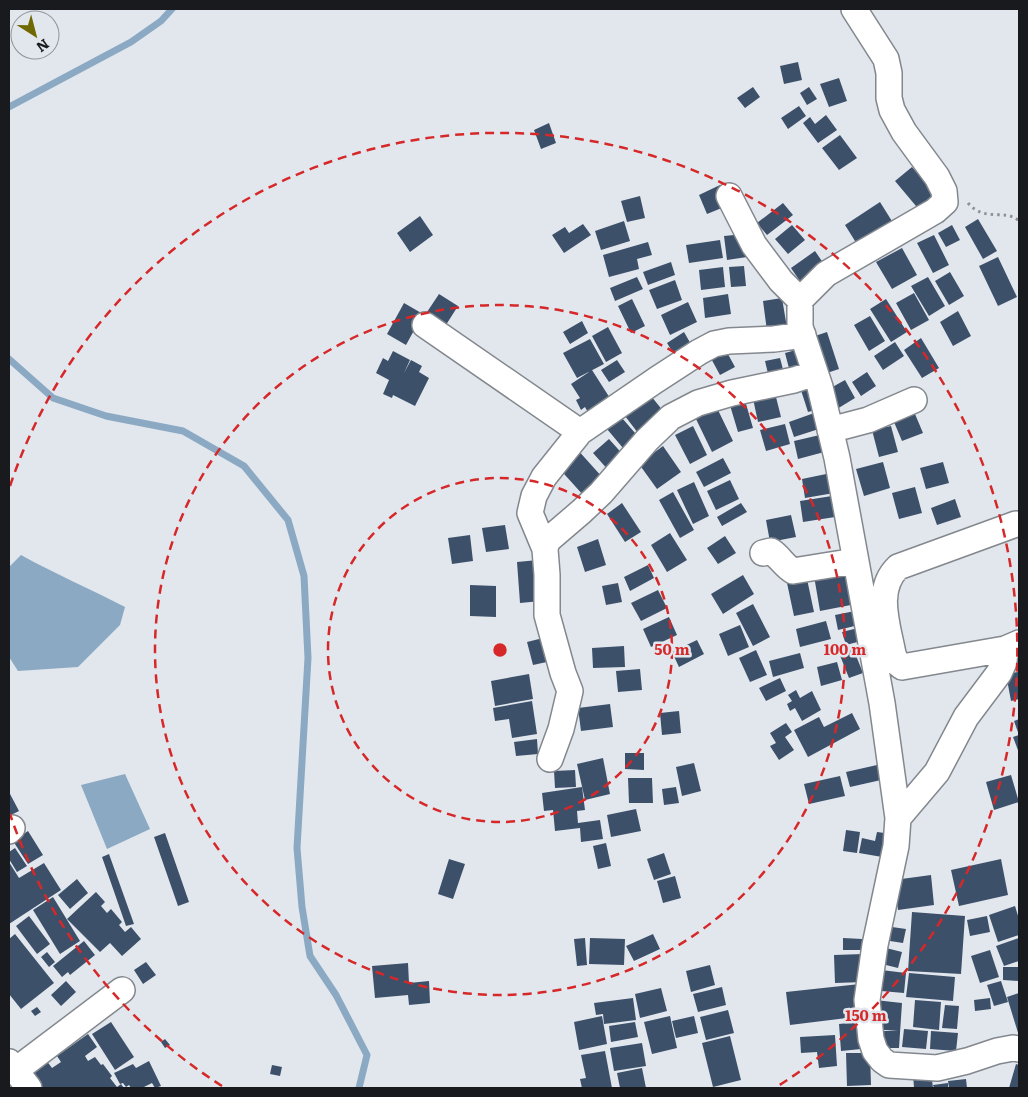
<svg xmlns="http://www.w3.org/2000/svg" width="1028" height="1097" font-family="Literata,serif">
  <rect width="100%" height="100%" fill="#e2e7ee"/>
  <path fill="#8ba9c3" d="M21,555C55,574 91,589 125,607L120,625L78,667L18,671L9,657V567Z
    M125,774L150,829L107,849L81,785Z"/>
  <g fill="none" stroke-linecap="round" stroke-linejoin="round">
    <path stroke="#8ba9c3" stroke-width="7" d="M9,107L131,42L161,21L172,9
      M9,359L53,398L106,416L183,431L244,466L288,520L304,576L308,658L297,848L302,907L310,956L336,995L367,1055L359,1088"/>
  </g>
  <path fill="#3d506a" d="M798,62L802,80L784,84L780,66Z
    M839,78L847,101L829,107L820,84Z
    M753,87L760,97L745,108L737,98Z
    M809,87L817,99L807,105L800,93Z
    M799,106L806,116L788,129L781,118Z
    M826,115L837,130L818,143L803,123L810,117L815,124Z
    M549,123L556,143L541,149L534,130Z
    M840,135L857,158L839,170L822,148Z
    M912,167L938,198L921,212L895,181Z
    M720,185L729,205L707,214L699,195Z
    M640,196L645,218L627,222L621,201Z
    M880,202L895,226L860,249L845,225Z
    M783,203L793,215L767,235L757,223Z
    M420,216L433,235L410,252L397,233Z
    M978,219L997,251L983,259L965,227Z
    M624,221L630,241L601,250L595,231Z
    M583,224L591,235L564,253L552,235L565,227L569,233Z
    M792,225L805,240L788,254L775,239Z
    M952,225L960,240L946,247L938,233Z
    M744,234L747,257L727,260L724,236Z
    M934,235L949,265L933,273L917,243Z
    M720,240L723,258L689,263L686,245Z
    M648,242L652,255L637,259L639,269L609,277L603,255Z
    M902,248L917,275L892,289L876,262Z
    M815,251L828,270L804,287L791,268Z
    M998,257L1017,297L998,306L979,266Z
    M671,262L675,275L648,285L643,272Z
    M744,266L746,286L731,287L729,267Z
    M723,267L725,287L701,290L699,270Z
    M950,272L964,296L949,305L935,281Z
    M637,277L643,289L615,301L610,288Z
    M928,277L945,306L929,316L911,286Z
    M675,280L682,300L657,309L649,290Z
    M914,293L929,320L911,330L896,303Z
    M439,294L458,306L444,328L425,315Z
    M728,294L731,314L705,318L703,298Z
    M782,298L787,328L767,331L763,301Z
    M632,299L645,326L631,333L618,306Z
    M886,299L907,332L891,342L870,309Z
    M688,302L697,322L670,335L661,315Z
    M404,303L423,314L406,345L387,334Z
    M958,311L971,336L953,346L940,322Z
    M870,316L885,341L869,351L854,325Z
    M582,321L588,333L570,344L563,332Z
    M608,327L622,353L606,362L592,336Z
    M684,332L692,346L675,356L667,343Z
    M827,332L839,369L821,375L809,338Z
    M921,338L939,368L922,378L904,350Z
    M590,339L604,364L577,378L563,353Z
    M895,342L904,356L883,370L874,356Z
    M723,345L735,367L720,375L708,353Z
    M803,348L809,371L791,376L785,353Z
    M393,351L410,360L404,373L411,360L422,366L419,372L429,378L415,406L393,395L392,398L383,394L389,380L376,373L383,358L388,361Z
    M780,358L785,377L770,382L765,361Z
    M617,360L625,372L609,382L601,370Z
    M592,370L615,406L590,416L585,407L581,410L576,400L580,398L571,384Z
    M867,372L876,386L861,396L852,382Z
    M814,380L822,408L808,412L799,384Z
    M845,380L855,398L837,409L827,390Z
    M774,389L781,417L758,422L752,394Z
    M651,396L664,412L638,433L625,416Z
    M744,397L753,428L738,432L729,402Z
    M717,408L733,441L712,452L696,419Z
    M817,412L822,428L794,437L789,422Z
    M915,414L923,433L902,441L894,422Z
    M622,418L642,441L628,454L607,429Z
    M785,424L790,444L766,451L760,430Z
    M693,426L707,455L690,464L675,435Z
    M891,426L898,452L879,457L872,430Z
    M824,434L828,451L798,459L794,441Z
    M609,439L626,458L610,472L593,453Z
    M663,446L681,472L657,489L639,464Z
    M576,448L603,478L584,496L556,465Z
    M723,458L731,473L704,487L696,472Z
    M883,462L890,488L864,496L856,469Z
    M943,462L949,483L926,489L920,468Z
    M831,473L834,493L805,498L802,479Z
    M730,480L739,499L716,510L707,491Z
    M694,482L709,516L693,524L677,490Z
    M915,487L922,513L899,519L892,493Z
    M673,492L694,530L680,538L659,500Z
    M832,496L835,517L803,522L800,501Z
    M955,499L961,517L937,525L931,508Z
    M622,503L641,532L625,542L607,514Z
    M741,503L747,512L722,526L717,517Z
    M791,515L796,537L770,542L766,520Z
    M505,525L509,549L486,552L482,528Z
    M670,533L687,560L667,572L651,545Z
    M470,535L473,561L452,564L448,538Z
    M725,536L736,553L718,564L707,548Z
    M598,539L606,565L585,572L577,547Z
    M538,560L541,601L520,603L517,562Z
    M648,565L654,578L630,591L624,577Z
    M850,569L856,604L820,611L814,576Z
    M743,575L754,594L723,614L711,594Z
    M807,579L814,612L794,616L787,583Z
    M618,583L622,602L606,605L602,586Z
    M470,585L496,586V617L470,616Z
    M658,590L667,608L641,621L631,603Z
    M753,604L770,637L753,646L736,613Z
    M860,610L863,624L838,630L835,615Z
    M669,617L677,635L651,647L643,629Z
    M826,621L831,639L800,647L796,629Z
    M740,625L749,647L728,656L719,634Z
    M862,627L865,640L846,645L842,632Z
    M551,636L556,660L533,665L527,642Z
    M697,640L704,654L679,667L672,652Z
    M624,646L625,667L593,668L592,648Z
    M853,648L863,673L849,678L839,653Z
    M756,650L767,675L750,682L739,658Z
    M800,653L804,668L773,677L769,661Z
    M837,662L842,680L821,686L817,667Z
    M640,669L642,690L618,692L616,671Z
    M1018,672L1019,699L1011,701L1006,674Z
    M529,674L533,699L495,706L491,681Z
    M780,678L786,691L766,701L759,688Z
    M796,690L800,698L812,691L821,710L802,721L795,708L790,711L787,704L792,701L788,695Z
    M532,701L537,734L512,738L509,719L495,721L493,708Z
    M610,704L613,727L581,731L578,708Z
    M679,711L681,733L662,735L660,713Z
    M852,713L860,729L808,757L794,730L819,717L824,727Z
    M1019,719V753L1013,737L1019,735L1014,721Z
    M786,723L792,732L785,737L794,750L779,760L770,746L776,743L770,733Z
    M537,739L538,754L516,756L514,742Z
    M625,753H644V770L625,769Z
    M603,758L610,794L585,800L577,764Z
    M694,763L701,791L682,796L676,767Z
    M877,765L881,780L850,787L846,772Z
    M575,770L576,787L555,788L554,771Z
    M1011,775L1019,802L994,810L986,782Z
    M840,776L845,796L809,804L804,784Z
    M628,778H652L653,803H629Z
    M582,787L585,810L577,811L578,823L600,820L603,839L581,842L580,828L555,831L553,810L544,811L542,793Z
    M676,787L679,803L664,805L662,789Z
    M9,792L19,811L9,816Z
    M636,809L641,831L611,837L607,815Z
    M846,830L860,832L857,853L843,851Z
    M28,831L43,855L28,864L13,841Z
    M877,832L892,834L888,858L859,853L862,838L875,841Z
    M165,833L189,902L178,906L154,837Z
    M606,843L611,866L598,869L593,846Z
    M15,848L27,866L17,872L9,859V852Z
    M664,853L671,874L654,880L647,859Z
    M109,854L134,924L126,926L102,857Z
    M449,859L465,864L453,899L438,894Z
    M1001,859L1008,895L959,906L951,870Z
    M9,862L19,878L44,863L61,890L9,924Z
    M931,875L934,905L898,910L894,880Z
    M675,876L681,898L663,903L657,881Z
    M77,879L88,893L70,909L58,895Z
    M96,892L105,902L101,906L107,913L111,909L122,922L119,925L125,932L131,927L141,939L122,956L110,943L100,952L67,919Z
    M53,897L80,941L60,954L33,910Z
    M1015,906L1019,919V935L998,942L989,915Z
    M912,912L965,916L961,974L908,971Z
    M29,916L50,944L37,954L16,926Z
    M987,916L990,932L970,936L967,920Z
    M892,927L906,929L903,943L890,941Z
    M15,934L54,983L21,1009L9,994V939Z
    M653,934L660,949L634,961L626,946Z
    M585,938L587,965L577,966L574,939Z
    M590,938L625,939L624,965L589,964Z
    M843,938L862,939V950H843Z
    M1019,938V961L1004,966L996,946Z
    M84,941L95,955L70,975L68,972L62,977L53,966Z
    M878,946L902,952L898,968L874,962Z
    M990,950L999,977L980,983L971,956Z
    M47,952L55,962L49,967L41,957Z
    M863,954L864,982L835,983L834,955Z
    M146,962L156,975L143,984L134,970Z
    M408,963L409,983L429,981L430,1003L409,1005L408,995L375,998L372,966Z
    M710,965L715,985L691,992L686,971Z
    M1003,967H1019V981L1003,980Z
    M873,969L906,973L904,993L870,990Z
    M909,973L955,977L953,1001L906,997Z
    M66,981L76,992L61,1006L51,995Z
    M1001,981L1008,1002L994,1006L987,985Z
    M860,984L863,1016L790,1025L786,992Z
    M722,987L726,1005L698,1012L693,994Z
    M661,988L667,1011L640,1018L635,994Z
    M1019,993V1036L1007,997Z
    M633,998L636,1020L604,1024L603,1014L596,1015L594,1003Z
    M990,998L991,1009L975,1011L974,1000Z
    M875,1000L902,1003L899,1048H877V1031H898L873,1029Z
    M915,1000L941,1002L939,1030L913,1027Z
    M945,1005L959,1006L957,1029L942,1028Z
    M37,1007L41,1012L35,1016L31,1011Z
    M728,1010L734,1033L706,1040L700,1017Z
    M602,1016L607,1044L579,1050L574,1022Z
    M670,1016L677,1048L652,1054L644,1022Z
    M694,1016L698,1033L676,1038L672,1021Z
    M111,1022L134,1057L115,1070L92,1034Z
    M635,1022L638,1037L611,1042L609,1026Z
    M859,1022L861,1049L841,1051L839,1024Z
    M904,1029L928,1031L926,1049L902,1047Z
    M931,1031L958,1033L956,1051L930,1049Z
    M88,1034L97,1047L85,1056L88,1061L95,1057L101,1065L103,1064L112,1076L110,1078L117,1087L121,1084L124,1088H32L23,1076L46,1060L52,1068L61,1062L57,1056Z
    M835,1035L837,1066L819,1068L817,1052L801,1053L800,1037Z
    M730,1036L741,1080L713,1087L702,1043Z
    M165,1039L170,1045L165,1048L161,1042Z
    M642,1043L646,1066L614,1071L610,1048Z
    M605,1051L612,1088H582L580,1079L586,1078L581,1055Z
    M846,1053H870L871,1085L847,1086Z
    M149,1061L161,1086L155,1088L152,1083L142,1088H131L129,1085L126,1087L123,1083L120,1084L114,1073L133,1064L136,1068Z
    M1016,1064L1019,1065V1088H1009Z
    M272,1065L282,1067L280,1076L270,1074Z
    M642,1068L646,1088H620L617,1073Z
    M931,1072L933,1088H914L913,1074Z
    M966,1079L967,1088H949L948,1081Z
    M948,1083V1088H934L933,1085Z"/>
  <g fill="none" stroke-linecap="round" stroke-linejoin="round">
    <g stroke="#83888e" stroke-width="28">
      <path id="street" d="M854,9L886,59L889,73V98L892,110L904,132L937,177L944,191L945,202L935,211L826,274L800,300V327L820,387L837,458L882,703L898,818L896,846L875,945L867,1000L871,1039L875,1051L882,1060L889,1065L937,1068L967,1061L997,1051L1013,1048L1019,1049
        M729,196L754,245L781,281L800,300
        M425,325L580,432
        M830,430L868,420L914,400
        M1016,524L898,567C874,590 888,626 893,654L896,662L902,667L1005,649L1019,643
        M545,549L530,513L534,496L544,477L580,432L656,380L699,352L714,344L729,341L774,339L803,335
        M763,553L771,551C780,557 784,566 793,571L855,561
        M550,759L561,729L570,691L563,673L547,615V575L545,549L547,541L582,511L601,493L647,440L671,417L698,403L732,393L794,380L815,373
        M898,818L937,772L966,717L999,673L1004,662L1005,649
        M9,831L12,828
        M9,1062L29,1088
        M16,1070L122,990"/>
    </g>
    <path stroke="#8e9196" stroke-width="3" stroke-dasharray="2.5 4" stroke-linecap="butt" d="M968,203C985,223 1005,208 1019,221"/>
    <use href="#street" stroke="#fff" stroke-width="25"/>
  </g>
  <g fill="none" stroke="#d62828" stroke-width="2.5" stroke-dasharray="9 6">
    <circle cx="500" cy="650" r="172"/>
    <circle cx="500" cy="650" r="345"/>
    <path d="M222 1086A517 517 0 0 1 10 814M10 486A517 517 0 1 1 778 1086"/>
  </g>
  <circle cx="500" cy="650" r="8" fill="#d62828" stroke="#e2e7ee" stroke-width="2.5"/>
  <g font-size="15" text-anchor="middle" font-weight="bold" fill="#d62828" stroke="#e2e7ee" stroke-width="5" stroke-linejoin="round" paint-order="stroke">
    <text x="672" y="655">50 m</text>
    <text x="845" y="655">100 m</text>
    <text x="866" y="1021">150 m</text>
  </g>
  <rect width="1028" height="1097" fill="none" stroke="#191a1d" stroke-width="20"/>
  <g transform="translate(35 35) rotate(144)"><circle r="24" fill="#e2e7ee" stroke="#92959a"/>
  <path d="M0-4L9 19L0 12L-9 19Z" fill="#706800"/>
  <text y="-8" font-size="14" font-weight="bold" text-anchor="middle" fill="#191a1d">N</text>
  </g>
</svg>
